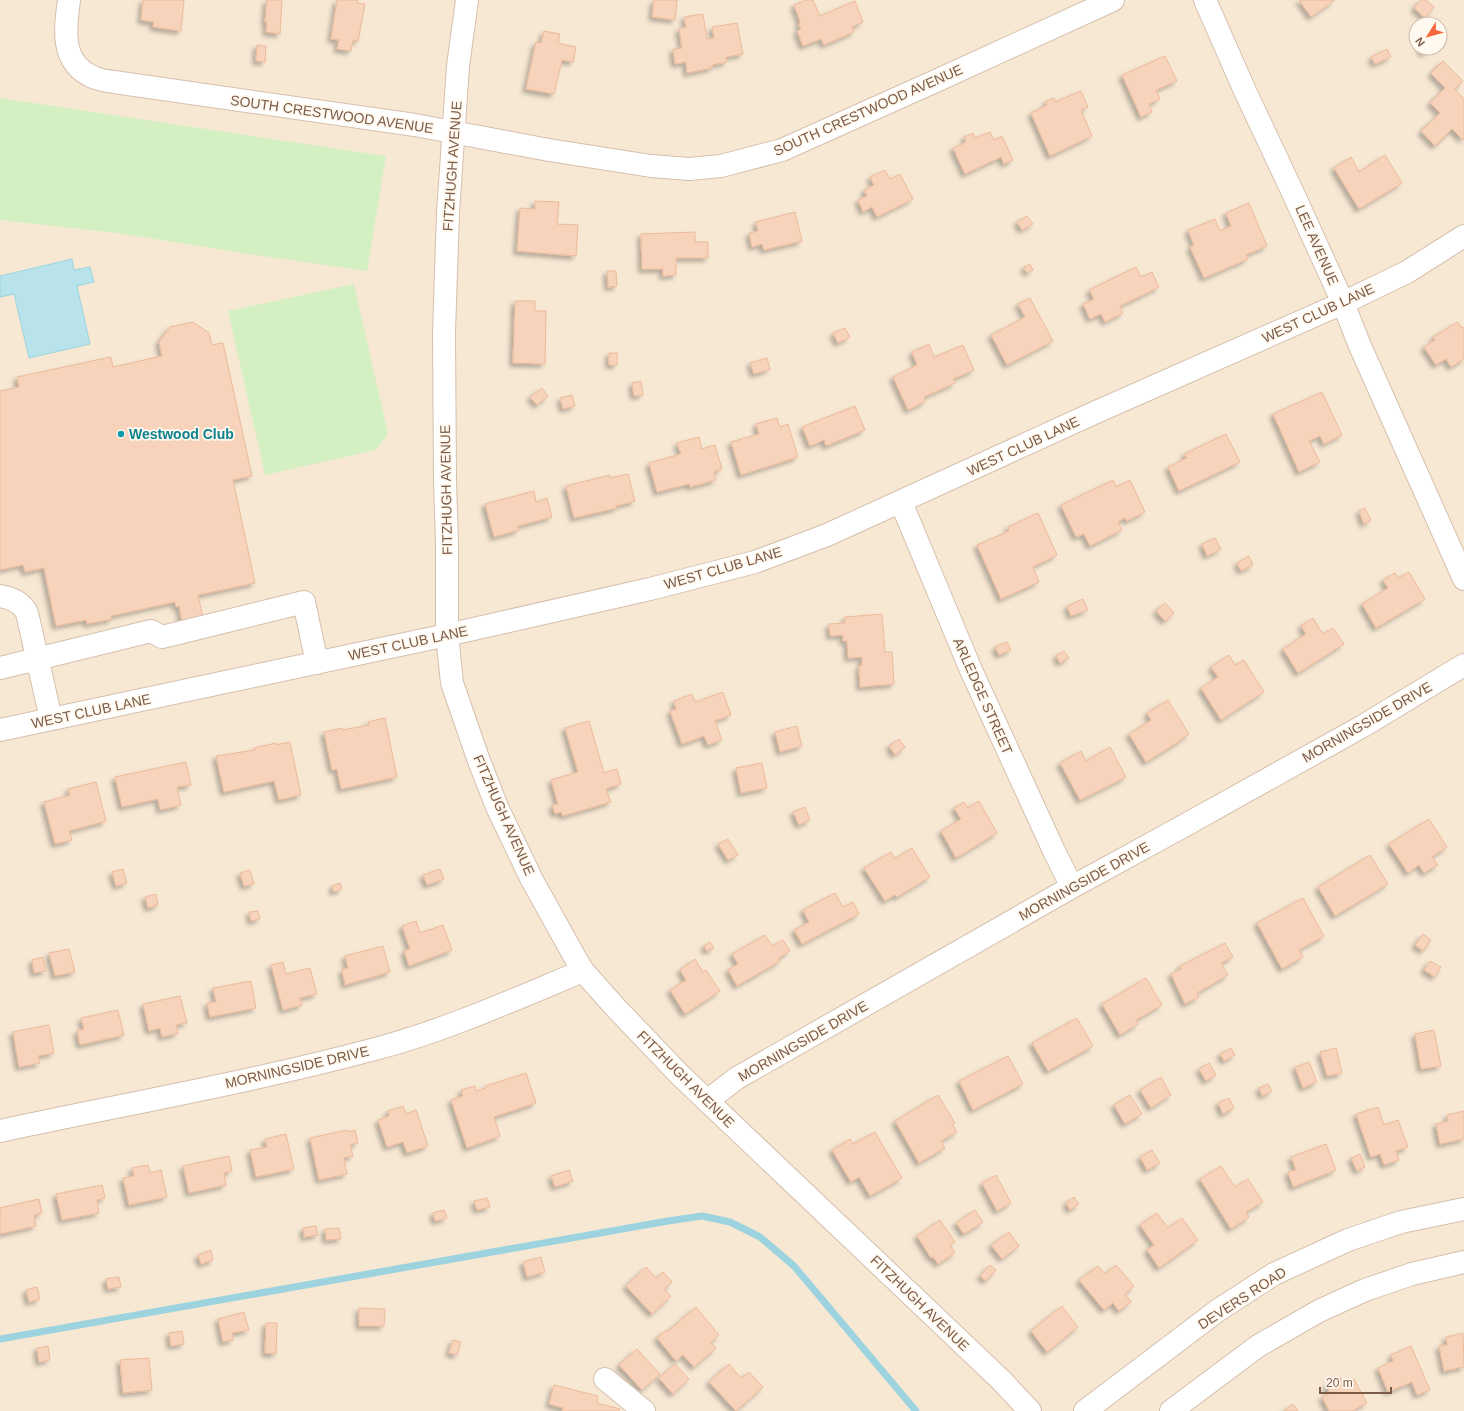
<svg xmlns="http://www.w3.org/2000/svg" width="1464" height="1411" font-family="Arial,sans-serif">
  <defs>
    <filter id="shadow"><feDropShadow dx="-3.5" dy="3.5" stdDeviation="2" flood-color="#0004"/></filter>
  </defs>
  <rect width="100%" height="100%" fill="#fff5e6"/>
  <path fill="#f7e8d4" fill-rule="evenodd" d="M0,0H1464V1411H0ZM1416,24H1440V48H1416Z"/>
  <path fill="#d4efc2" d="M0,98L386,156L367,271L242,253L117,233L0,220Z
    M354,284L388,434L376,450L265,475L228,311Z"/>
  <path fill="#b8e3eb" stroke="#9dd3de" d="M72,259L74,270L90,267L94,282L77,286L90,344L29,358L14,294L0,297V276Z"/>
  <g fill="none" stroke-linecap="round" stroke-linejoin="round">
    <path stroke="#9dd3de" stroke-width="7" d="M0,1339L668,1221L702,1216L730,1222L760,1237L794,1266L916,1411"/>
  </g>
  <path fill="#f7d3bb" stroke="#ecba99" filter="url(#shadow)" d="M143,0H184L181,31L153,27L154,22L141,20Z
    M267,0H282L280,34L266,32L267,22H265Z
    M337,0H358L357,3L365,4L358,41L353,40L351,51L337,49L339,40L331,39Z
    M654,0H677L675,20L652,17Z
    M806,0H813L820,16L855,1L863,22L852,27L854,32L824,45L821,39L803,46L797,31L801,29L799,26L800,21L794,5Z
    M1299,0H1335L1311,17Z
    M1421,0H1426L1434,7L1425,18L1414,8Z
    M703,14L707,39L714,38L712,27L737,23L743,54L726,57L727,62L712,65V68L687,73L686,62L675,64L673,49L682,48L679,29L686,27L684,17Z
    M544,31L560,34L558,43L576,47L573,62L562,60L554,94L526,89L536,42L541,43Z
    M257,45L266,46L265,62L256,61Z
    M1419,48H1431L1424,54Z
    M1387,49L1391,57L1375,64L1371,57Z
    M1165,56L1177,81L1156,90L1160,99L1149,104L1152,112L1141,117L1122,75Z
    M1443,61L1463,81L1455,89L1464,99V139L1463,140L1452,129L1435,146L1421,131L1440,113L1430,103L1445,88L1431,73Z
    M1081,91L1088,107L1081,110L1092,136L1050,156L1031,113L1047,105L1045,102L1054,98L1055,102Z
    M990,132L994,140L1002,136L1013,160L1004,164L1001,157L965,174L953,148L966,142L964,137L973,133L975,138Z
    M1385,155L1402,183L1359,209L1334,168L1351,157L1359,172Z
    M885,170L890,179L900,174L913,199L877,217L872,207L863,212L858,200L867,196L864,190L874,185L870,177Z
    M535,201L559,202L557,224L578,225L576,256L517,251L520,208L535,209Z
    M1249,203L1267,246L1246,255L1248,259L1204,278L1190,247L1194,245L1188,230L1215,219L1220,231L1231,226L1226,213Z
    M795,212L802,241L764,250L762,244L752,247L749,233L758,231L756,222Z
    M1027,216L1033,224L1022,230L1017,222Z
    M695,232V242H708V258H676V275L663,276V269H642L641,234Z
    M1030,264L1033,270L1027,273L1024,267Z
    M1136,267L1141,277L1152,272L1159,287L1120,306L1123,313L1105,322L1101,314L1090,319L1083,304L1094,299L1089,290Z
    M607,271H616L617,286L608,287Z
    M1030,298L1053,341L1007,365L991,335L1025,317L1018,304Z
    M515,301H535V311H546L545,364L513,363Z
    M193,322L209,333L212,345L223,343L252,476L233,480L255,583L198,595L204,623L183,627L179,606L176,607L175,602L111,616L112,619L87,624L86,620L56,626L44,568L25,572L23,565L0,570V391L19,387L17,377L111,357L113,367L162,356L159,342L170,327Z
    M1458,322L1462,328L1464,327V359L1451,367L1446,359L1436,365L1424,347L1435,340L1433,337Z
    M845,328L850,337L838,343L833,333Z
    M929,344L934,357L963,345L974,370L953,379L955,383L924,397L926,401L908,410L893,377L917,365L912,352Z
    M609,353H617V365H609Z
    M767,358L770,369L754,374L750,363Z
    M641,381L643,395L634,396L632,383Z
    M542,388L548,396L537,405L530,397Z
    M1322,392L1342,435L1324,444L1320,436L1309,441L1320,462L1299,472L1273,414Z
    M572,395L575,406L563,409L560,398Z
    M855,406L865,430L826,446L824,440L810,446L802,427Z
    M777,418L780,427L788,424L798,457L741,475L731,442L759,434L756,424Z
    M1226,434L1240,462L1179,491L1168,467L1187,458L1184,454Z
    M699,437L702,449L715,445L722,469L714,472L716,480L690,487L689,484L657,492L649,463L681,454L677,443Z
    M628,474L635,501L616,506L617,508L574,518L566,486L610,475V478Z
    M1113,480L1116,487L1130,480L1145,512L1127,521L1125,518L1118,522L1122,530L1090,546L1084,534L1076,537L1061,505Z
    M534,491L536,502L547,498L552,517L518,526L519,530L494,537L485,504Z
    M1365,508L1371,520L1364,524L1359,511Z
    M1038,513L1057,555L1033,567L1039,582L1001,599L977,545L1009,531L1008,527Z
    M1215,538L1221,549L1207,556L1202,544Z
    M1249,556L1253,565L1241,571L1237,563Z
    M1409,572L1425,599L1376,628L1362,604L1388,588L1383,580L1395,573L1398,578Z
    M1083,599L1088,610L1071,616L1067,606Z
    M1165,603L1174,613L1165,621L1156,611Z
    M882,614L885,652H892L894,684L860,687L859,666H862V657L848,658L847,641H843V635L830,636L829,624L845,623V617Z
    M1313,618L1323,634L1333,628L1344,644L1298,673L1283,649L1306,634L1301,626Z
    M1007,642L1011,650L999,655L995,647Z
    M1064,651L1069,658L1060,663L1056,656Z
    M1229,655L1235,665L1244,660L1264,692L1221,720L1201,688L1218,677L1211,667Z
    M723,692L731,715L715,721L722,740L708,745L704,736L682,744L670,711L676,709L674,701L692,694L695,702Z
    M1168,700L1189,734L1180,740V741L1146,762L1129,734L1151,720L1147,713Z
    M385,718L397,777L341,789L337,769L332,770L324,732L342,728L343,730L369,725L368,722Z
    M589,721L604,773L617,769L621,784L606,789L611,802L563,816L561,812L555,814L552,805L558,804L551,780L578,772L565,728Z
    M797,726L802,746L780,752L775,732Z
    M899,739L905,747L895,755L889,746Z
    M290,742L301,795L279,800L274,781L224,792L216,756L255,750L254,748L276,743V745Z
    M1110,747L1126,777L1080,800L1060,763L1081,751L1086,761Z
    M186,762L191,785L177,787L181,805L160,810L158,799L122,807L115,777Z
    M762,763L767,788L741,793L736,768Z
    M96,782L106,821L69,831L72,840L55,844L44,802L70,795L68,789Z
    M979,801L997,833L956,858L941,831L961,819L954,808L964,802L968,808Z
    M805,807L810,820L799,825L793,812Z
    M1429,819L1447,847L1432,857L1438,865L1424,873L1419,865L1408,873L1389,844Z
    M728,839L738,855L728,860L718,844Z
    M912,848L930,877L897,897L895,895L885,901L864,868L891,852L895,859Z
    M1370,855L1388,884L1335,916L1318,887Z
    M123,869L127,883L116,886L112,872Z
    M440,869L444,879L427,885L423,875Z
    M250,870L254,884L244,886L240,873Z
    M340,883L342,889L334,892L332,886Z
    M835,893L843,907L853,902L859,914L802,944L794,930L809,922L803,910Z
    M156,894L158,905L148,908L145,897Z
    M1303,898L1324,936L1299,950L1303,957L1282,969L1257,923Z
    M258,911L260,919L251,921L249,912Z
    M416,921L420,933L443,925L452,950L409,966L404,951L410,949L402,926Z
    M1423,934L1431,940L1423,951L1415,945Z
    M765,935L772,946L783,940L790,951L779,958L780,961L737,986L728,970L738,964L732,954Z
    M710,942L714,948L707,951L704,946Z
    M1225,943L1233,957L1221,963L1228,975L1197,993L1199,997L1185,1004L1171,974L1181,969L1180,966Z
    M383,946L390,972L345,985L342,970L348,968L345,956Z
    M69,949L75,972L55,976L49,953Z
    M43,957L46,971L34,973L32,960Z
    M695,959L703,972L706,970L720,991L685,1014L670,990L686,980L680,970Z
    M1430,961L1441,967L1435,977L1424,970Z
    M283,962L286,974L310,968L317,994L300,998L302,1005L283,1010L271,965Z
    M1146,978L1162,1005L1136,1020L1138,1024L1120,1035L1102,1004Z
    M251,981L256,1008L210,1017L207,1003L216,1002L213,988Z
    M180,996L187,1023L176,1025L178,1033L162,1037L160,1028L149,1031L143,1004Z
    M118,1010L124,1035L80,1045L77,1031L84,1029L81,1018Z
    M1077,1018L1093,1046L1048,1071L1032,1043Z
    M49,1025L54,1053L38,1056L40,1063L19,1067L13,1032Z
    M1434,1030L1441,1066L1421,1069L1415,1034Z
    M1231,1048L1235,1055L1224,1061L1220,1054Z
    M1336,1048L1342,1073L1327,1076L1320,1052Z
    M1008,1056L1023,1084L973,1110L959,1081Z
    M1309,1062L1317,1082L1303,1088L1295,1067Z
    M1209,1063L1216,1075L1206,1081L1199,1069Z
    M526,1073L536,1103L494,1117L500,1136L467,1148L451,1100L463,1096L461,1090L475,1086L476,1091L486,1088V1086Z
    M1161,1077L1171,1095L1151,1108L1140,1090Z
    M1268,1084L1272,1091L1262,1096L1259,1088Z
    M938,1095L955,1123L952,1124L957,1132L941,1141L945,1148L919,1163L895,1121Z
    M1130,1095L1142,1114L1125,1124L1114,1105Z
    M1229,1098L1234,1108L1223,1114L1218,1103Z
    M403,1106L406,1114L416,1110L428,1146L407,1153L403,1142L387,1147L378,1120L389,1116L388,1111Z
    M1378,1107L1384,1125L1398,1120L1408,1147L1396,1151L1399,1160L1384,1165L1380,1154L1371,1157L1356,1114Z
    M1464,1111V1139L1440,1144L1436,1124L1448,1121L1447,1115Z
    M347,1130V1132L355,1130L358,1143L350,1145L353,1156L344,1158L347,1174L319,1180L310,1138Z
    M875,1132L902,1178L870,1196L859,1177L851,1182L832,1150L850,1139L853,1144Z
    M286,1134L294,1169L256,1177L250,1150L267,1147L265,1139Z
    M1326,1144L1336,1170L1293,1187L1288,1172L1296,1170L1291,1157Z
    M1152,1150L1160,1163L1147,1170L1140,1157Z
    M1360,1154L1365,1167L1357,1171L1351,1158Z
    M229,1156L232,1171L224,1173L226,1185L189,1193L183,1166Z
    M148,1165L150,1173L161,1170L167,1197L129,1205L123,1178L134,1176L132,1168Z
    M1221,1166L1235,1187L1248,1179L1263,1202L1246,1212L1249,1217L1231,1229L1200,1179Z
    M569,1170L573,1181L555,1187L551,1176Z
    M996,1175L1011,1203L997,1211L982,1183Z
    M102,1185L105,1198L97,1200L99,1213L62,1220L56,1194Z
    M1074,1197L1079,1204L1070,1210L1066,1203Z
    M487,1198L490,1207L477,1210L474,1201Z
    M39,1199L42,1213L34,1215L36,1226L0,1234V1208Z
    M444,1210L447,1218L435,1221L433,1213Z
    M975,1210L983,1222L964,1234L956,1223Z
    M1157,1213L1168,1228L1182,1218L1198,1240L1159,1268L1147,1250L1154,1245L1140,1225Z
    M940,1220L955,1242L950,1245L955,1253L938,1264L933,1257L931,1258L917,1236Z
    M316,1226L318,1235L304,1237L303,1228Z
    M339,1228L341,1239L326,1240L325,1229Z
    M1009,1232L1019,1246L1002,1259L991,1245Z
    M211,1250L213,1260L201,1264L198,1255Z
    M541,1257L545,1272L527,1277L523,1262Z
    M990,1265L996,1270L986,1281L980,1276Z
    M1116,1265L1134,1286L1125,1294L1131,1302L1119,1311L1113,1303L1104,1310L1079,1280L1098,1266L1105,1274Z
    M646,1267L656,1278L663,1272L672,1282L664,1289L671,1296L652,1314L626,1286Z
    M119,1277L121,1287L108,1289L106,1279Z
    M37,1287L40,1299L29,1302L26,1290Z
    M1062,1306L1078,1327L1047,1352L1031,1331Z
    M696,1307L719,1335L711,1343L716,1348L694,1367L683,1355L676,1361L657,1338L666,1330L667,1332Z
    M359,1308L385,1309L384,1326H359Z
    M244,1312L249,1330L232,1333L233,1340L223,1342L218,1319Z
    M266,1323H277L276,1354L265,1353Z
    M182,1331L184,1344L171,1346L169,1333Z
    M1463,1333L1464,1367L1444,1371L1439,1346L1447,1345L1446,1337Z
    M453,1340L461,1342L457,1355L449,1353Z
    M48,1346L50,1360L39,1362L37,1348Z
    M1411,1346L1430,1390L1417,1395L1412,1382L1388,1392L1378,1368L1393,1361L1391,1355Z
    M637,1349L660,1374L642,1390L619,1365Z
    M149,1358L152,1390L123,1393L120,1360Z
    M675,1364L689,1379L673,1394L659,1378Z
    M729,1364L741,1378L749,1372L763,1387L736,1411L709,1382Z
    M1341,1378L1345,1385L1354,1379L1367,1403L1352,1411H1329L1322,1397L1330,1393L1326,1385Z
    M554,1385L598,1396L597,1403L620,1409L619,1411H562L563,1408L549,1404Z
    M1293,1404L1298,1411H1284Z"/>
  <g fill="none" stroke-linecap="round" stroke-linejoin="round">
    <g stroke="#d5bfad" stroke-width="24">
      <path id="minor" d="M69,0C65,28 60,63 93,77C99,80 107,81 114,82L415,125L549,150L651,166L689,169L721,166L782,150L938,80L1113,0
        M467,0L458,66L448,213L444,332L445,481L447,543V635L452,683L479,761L497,807L532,880L577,961L583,971L616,1008L680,1075L1001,1380L1030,1411
        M1205,0L1245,91L1293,193L1343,303L1360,346L1464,579
        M901,502L971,670L1054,851L1072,887
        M0,596C12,598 22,602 27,613L51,719
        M0,668L151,631L162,637L304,602L317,663
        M0,730L447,635L650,589L755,562L827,535L1094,413L1343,303L1407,272L1464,236
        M707,1101L737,1078L1072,887L1180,828L1363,726L1464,665
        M0,1131C125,1104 252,1082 375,1049C447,1030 515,999 583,971
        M605,1379L644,1411
        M1085,1411L1217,1311L1274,1274L1348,1240L1401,1222L1464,1209
        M1171,1411L1258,1346L1319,1311L1365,1290L1412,1274L1464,1262"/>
    </g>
    <use href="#minor" stroke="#fff" stroke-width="22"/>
  </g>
  <circle fill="#0f9aa8" stroke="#fff9ef" stroke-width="1.5" cx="121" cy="434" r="4"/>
  <g text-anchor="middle" stroke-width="3.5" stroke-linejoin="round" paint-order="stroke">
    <g font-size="14" fill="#7c5b47" stroke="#fff9ef">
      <text transform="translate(868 110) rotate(-24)" y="5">SOUTH CRESTWOOD AVENUE</text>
      <text transform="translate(332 114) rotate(8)" y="5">SOUTH CRESTWOOD AVENUE</text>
      <text transform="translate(452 166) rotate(-86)" y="5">FITZHUGH AVENUE</text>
      <text transform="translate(1317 245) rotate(66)" y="5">LEE AVENUE</text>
      <text transform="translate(1318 313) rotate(-25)" y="5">WEST CLUB LANE</text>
      <text transform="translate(1023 446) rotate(-25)" y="5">WEST CLUB LANE</text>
      <text transform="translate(446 490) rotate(-91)" y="5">FITZHUGH AVENUE</text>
      <text transform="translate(723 568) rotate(-16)" y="5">WEST CLUB LANE</text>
      <text transform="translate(408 643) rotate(-12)" y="5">WEST CLUB LANE</text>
      <text transform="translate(983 696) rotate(66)" y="5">ARLEDGE STREET</text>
      <text transform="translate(91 711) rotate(-12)" y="5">WEST CLUB LANE</text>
      <text transform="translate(1367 722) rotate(-30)" y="5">MORNINGSIDE DRIVE</text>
      <text transform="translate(504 815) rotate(66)" y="5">FITZHUGH AVENUE</text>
      <text transform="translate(1084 881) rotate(-29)" y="5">MORNINGSIDE DRIVE</text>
      <text transform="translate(803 1041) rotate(-30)" y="5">MORNINGSIDE DRIVE</text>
      <text transform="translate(297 1067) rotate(-13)" y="5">MORNINGSIDE DRIVE</text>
      <text transform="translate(686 1079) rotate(45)" y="5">FITZHUGH AVENUE</text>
      <text transform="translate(1242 1298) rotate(-33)" y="5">DEVERS ROAD</text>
      <text transform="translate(920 1303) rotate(44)" y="5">FITZHUGH AVENUE</text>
    </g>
    <g font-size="14" font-weight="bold" fill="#0d838f" stroke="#fff9ef" text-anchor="start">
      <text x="129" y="439">Westwood Club</text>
    </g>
  </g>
  <g transform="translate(1428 36) rotate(233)"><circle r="19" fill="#fff9ef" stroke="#cbbaac"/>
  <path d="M0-3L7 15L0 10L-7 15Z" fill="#f6693e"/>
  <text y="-6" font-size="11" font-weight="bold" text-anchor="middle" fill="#7c5b47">N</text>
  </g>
  <path d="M1320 1387v6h71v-6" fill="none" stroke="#7c5b47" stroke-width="2"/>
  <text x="1326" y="1387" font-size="12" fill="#7c5b47" stroke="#fff9ef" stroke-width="3" paint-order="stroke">20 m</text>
</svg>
